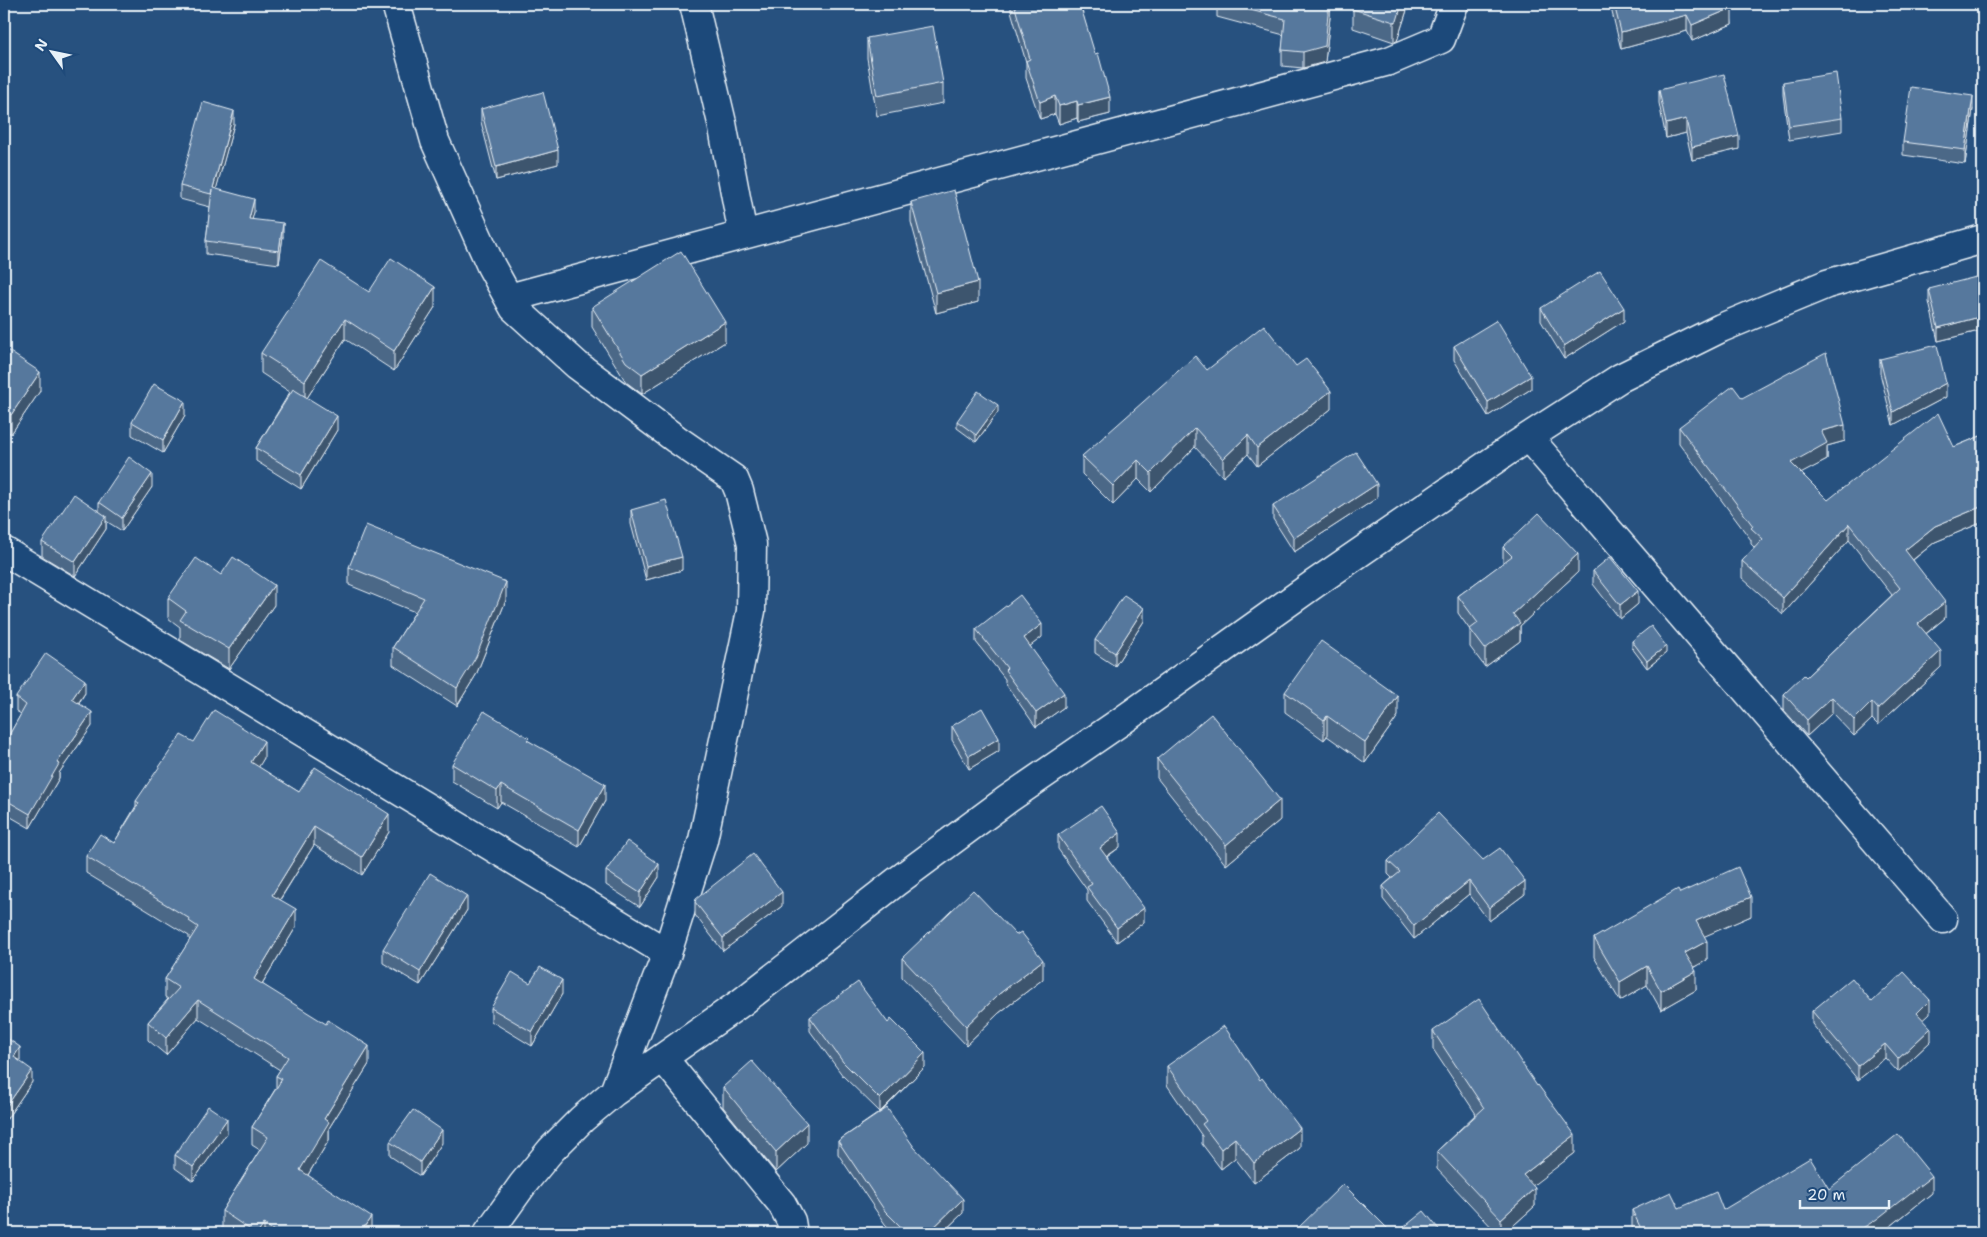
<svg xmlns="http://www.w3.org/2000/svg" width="1987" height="1237" font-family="'Shantell Sans',sans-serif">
  <rect width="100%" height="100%" fill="#27517f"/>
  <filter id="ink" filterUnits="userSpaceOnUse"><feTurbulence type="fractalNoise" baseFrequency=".02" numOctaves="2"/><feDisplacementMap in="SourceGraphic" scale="10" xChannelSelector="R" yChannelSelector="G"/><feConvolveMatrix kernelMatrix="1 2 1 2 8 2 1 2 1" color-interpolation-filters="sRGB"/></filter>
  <g filter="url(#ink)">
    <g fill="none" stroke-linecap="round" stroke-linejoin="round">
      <g stroke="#e8f1f8" stroke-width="31">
        <path id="minor" d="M396,4L435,141L491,266L514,308L577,365L676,439L734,479L739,491L752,544L751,611L703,840L667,953L614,1092
          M694,4L722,123L743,235
          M509,298L1389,61L1441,39L1454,4
          M1529,438L1943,919
          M4,551L667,953
          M663,1058L782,1204L791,1221L793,1233
          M488,1233L523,1184L551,1150L582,1119L614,1092L742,1002L896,882L1008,799L1123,720L1314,584L1516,445L1620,378L1721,328L1827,284L1983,239"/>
      </g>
      <use href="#minor" stroke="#1f4a7a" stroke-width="28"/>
    </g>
    <path fill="#4b6787" stroke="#e8f1f8" d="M1011,4H1080L1110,114L1078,122L1077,118L1059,124L1055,114L1040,119L1026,78V62L1011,11Z
      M1217,4H1330V17L1325,62L1303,68L1282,66V50L1284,35L1217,17Z
      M1354,4H1409L1397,41L1394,42L1353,28V9Z
      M1610,4H1730L1732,24L1692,41L1687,31L1621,49Z
      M867,38L943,83V103L877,116L867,58Z
      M1783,82L1842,118V131L1789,140L1783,95Z
      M1659,90L1739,149L1692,160L1686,133L1666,138L1659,103Z
      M481,109L558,164L496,180L481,122Z
      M1973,109L1965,164L1903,155V142Z
      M234,124L216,189L254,212L252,219L283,236L279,264L206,254V241L210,207L180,199V186Z
      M911,202L978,302L936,313L911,222Z
      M1929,289L1983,308V330L1938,341L1929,302Z
      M369,292L435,307L394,371L345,339L307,398L337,430L301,489L256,461V448L290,392L261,373V353Z
      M592,307L725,342L642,394L626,382L592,327Z
      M1541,308L1624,321L1564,359L1541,321Z
      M1454,346L1531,389L1488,416L1454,360Z
      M4,348L40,391L11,434L4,429Z
      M1880,359L1946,397L1893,425L1880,373Z
      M1296,366L1331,409L1257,466L1248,454L1223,477L1195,447L1151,492L1138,479L1113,505L1082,474V456L1207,370Z
      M1742,398L1845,441L1827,446V460L1801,473L1828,500L1954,447L1983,435V522L1935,542L1913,560L1945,618L1926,634L1941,667L1878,725L1872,719L1854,736L1832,713L1807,736L1784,710V694L1806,677L1892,595L1849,540L1783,614L1742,578V561L1755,548L1751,544V540L1679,443V427Z
      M998,412L976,442L957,428V421Z
      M185,415L163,453L132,435V422Z
      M152,487L122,531L106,521V529L75,576L42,556V542L99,511V502Z
      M1377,498L1294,552L1273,519V506Z
      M631,510L682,570L646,580L631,524Z
      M1503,547L1578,572L1520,626V641L1485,667L1470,647V630L1458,613V596L1503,563Z
      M349,567L506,600L476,675L457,706L393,665V647L415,612L349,585Z
      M1593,571L1638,604L1620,619L1593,584Z
      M221,575L274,605L229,669L180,640V627L168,618V598Z
      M1144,621L1115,666L1095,653V640Z
      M976,629L1042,637L1030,646L1064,707L1036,727L1005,683V679L976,642Z
      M1632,641L1666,653L1647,668L1632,648Z
      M1285,692L1398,716L1365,763L1327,736L1324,740L1285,712Z
      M85,693L79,703L92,726L59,773V778L30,828L4,813V744L21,714L16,711V697Z
      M952,726L999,751L969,769L952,740Z
      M529,741L605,801L579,847L501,802L497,808L452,781V764Z
      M194,742L264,758L258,767L299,792L389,832L362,875L314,845L280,900L296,927L262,984L369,1064L329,1128V1140L308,1175L371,1233H228L222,1229V1211L260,1150L252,1145V1127L276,1088V1076L280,1070L198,1018L166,1055L148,1040V1022L168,999L165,997V979L190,940L189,939V936L86,873V856L114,843L136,806V801Z
      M1157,759L1280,820L1226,865L1157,778Z
      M1058,835L1120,847L1107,857L1144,922L1117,942L1087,901V890L1058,849Z
      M1483,860L1525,894L1489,921L1469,894L1414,939L1383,899V886L1392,878L1388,874V861Z
      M606,871L659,877L640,907L606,885Z
      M695,902L782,906L723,951L695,915Z
      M467,910L420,985L383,963V949Z
      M1751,916L1704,936L1707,960L1694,968L1696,990L1661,1010L1647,985L1620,1001L1594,957V938Z
      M902,958L1043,979L999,1013L966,1045L902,977Z
      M562,994L532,1046L491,1021V1008Z
      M1872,1002L1930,1014L1923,1020L1931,1041L1898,1072L1885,1058L1858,1080L1812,1024V1011Z
      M810,1017L888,1023L925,1067L881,1112L914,1147L963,1213L942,1233H894L885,1224L838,1154V1141L880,1112L843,1076L810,1031Z
      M1433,1031L1575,1153L1532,1185L1535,1206L1505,1233H1497L1437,1169V1151L1476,1114L1433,1049Z
      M4,1036L20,1060V1061L32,1082L6,1120L4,1118Z
      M1167,1066L1300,1148L1254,1183L1235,1158L1221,1169L1202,1144V1136L1167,1085Z
      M723,1087L807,1143L776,1172L723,1107Z
      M227,1133L193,1181L175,1168V1155Z
      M390,1142L442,1143L420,1176L390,1156Z
      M1829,1189L1932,1193L1882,1233H1635L1632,1227V1210L1679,1208L1723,1210Z"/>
    <path fill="#3d546e" stroke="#e8f1f8" d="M1330,4V17L1325,62L1303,68V52Z
      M1402,4H1409L1397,41L1394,42V22Z
      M1732,8V24L1692,41V25Z
      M1687,15V31L1621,49V32Z
      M1055,96V114L1040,119V102Z
      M1973,96V109L1965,164V150Z
      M1110,97V114L1078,122V105Z
      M1077,101V118L1059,124V106Z
      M234,111V124L213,201V188Z
      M1686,119V133L1666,138V124Z
      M1739,136V149L1692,160V147Z
      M558,150V164L496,180V167Z
      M254,199V212L249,232V219Z
      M283,223V236L279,264V251Z
      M978,282V302L936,313V293Z
      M435,287V307L394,371V351Z
      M1624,308V321L1564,359V346Z
      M1983,316V330L1938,341V328Z
      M345,319V339L305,401V381Z
      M725,322V342L642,394V374Z
      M40,372V391L11,434V415Z
      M1531,376V389L1488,416V402Z
      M1946,383V397L1893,425V412Z
      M1331,391V409L1257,466V448Z
      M185,401V415L163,453V440Z
      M998,405V412L976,442V435Z
      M337,416V430L301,489V475Z
      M1845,425V441L1827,446V460L1791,479V463L1821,431Z
      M1195,428V447L1151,492V473Z
      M1248,435V454L1223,477V459Z
      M1138,460V479L1113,505V486Z
      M152,474V487L122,531V518Z
      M1377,484V498L1294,552V538Z
      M1983,506V522L1935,542L1905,566V550L1935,526Z
      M106,516V529L75,576V562Z
      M1849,524V540L1783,614V598Z
      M1578,554V572L1520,626V641L1485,667V649L1513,614Z
      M682,557V570L646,580V566Z
      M506,582V600L476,675L457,706V688Z
      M274,585V605L229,669V649Z
      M1638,591V604L1620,619V605Z
      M1945,602V618L1918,640V624Z
      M1144,608V621L1115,666V653Z
      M1042,624V637L1024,651V638Z
      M1666,646V653L1647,668V661Z
      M1941,651V667L1878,725V709Z
      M85,680V693L72,712V699Z
      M1064,693V707L1036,727V713Z
      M1398,696V716L1365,763V743Z
      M1832,697V713L1807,736V720Z
      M1872,702V719L1854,736V720Z
      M92,712V726L59,773V778L30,828V814L57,763Z
      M1327,716V736L1324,740V720Z
      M999,738V751L969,769V756Z
      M264,741V758L251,780V762Z
      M605,784V801L579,847V830Z
      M501,785V802L497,808V791Z
      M1280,800V820L1226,865V845Z
      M389,814V832L362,875V857Z
      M314,827V845L272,912V895Z
      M1120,833V847L1100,861V848Z
      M659,864V877L640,907V893Z
      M1469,881V894L1414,939V926Z
      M1525,881V894L1489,921V908Z
      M782,892V906L723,951V938Z
      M467,896V910L420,985V972Z
      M1751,897V916L1696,940V921Z
      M1144,908V922L1117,942V928Z
      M296,909V927L254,997V979Z
      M1707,941V960L1685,972V953Z
      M1043,960V979L999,1013L966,1045V1026L999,994Z
      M1647,966V985L1620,1001V982Z
      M1696,971V990L1661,1010V991Z
      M562,980V994L532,1046V1032Z
      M198,1000V1018L166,1055V1038Z
      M1930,1000V1014L1917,1026V1013Z
      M1931,1028V1041L1898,1072V1059Z
      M1885,1044V1058L1858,1080V1066Z
      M369,1046V1064L329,1128V1140L300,1188V1170L324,1119Z
      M20,1047V1060L14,1070V1057Z
      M925,1053V1067L880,1112V1099Z
      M32,1070V1082L6,1120V1107Z
      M227,1119V1133L193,1181V1167Z
      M807,1123V1143L776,1172V1152Z
      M1300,1128V1148L1254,1183V1163Z
      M442,1130V1143L420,1176V1162Z
      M1575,1135V1153L1523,1193V1175Z
      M1235,1138V1158L1221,1169V1149Z
      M1932,1176V1193L1882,1233H1855Z
      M1535,1188V1206L1505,1233H1501V1219Z
      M963,1199V1213L942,1233H928Z
      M371,1217V1233H360Z
      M264,1224V1233H258Z"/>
    <path fill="#57789d" stroke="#e8f1f8" d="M1014,4H1080L1095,54L1098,53L1110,97L1078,105L1077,101L1059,106L1055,96L1040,102L1026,61L1030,59Z
      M1227,4H1329L1325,46L1303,52L1282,50L1285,19Z
      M1354,4H1402L1397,21L1394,22L1353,9Z
      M1614,4H1730L1732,8L1692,25L1687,15L1621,32Z
      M933,26L943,83L877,96L867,38Z
      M1836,73L1842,118L1789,126L1783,82Z
      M1724,74L1739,136L1692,147L1686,119L1666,124L1659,90Z
      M1911,87L1973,96L1965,150L1903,142Z
      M543,92L558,150L496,167L481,109Z
      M203,102L234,111L213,188L254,199L249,219L283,223L279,251L206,241L212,190L211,194L180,186Z
      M954,190L978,282L936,293L911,202Z
      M681,251L725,322L642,374L626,362L592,307Z
      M391,258L435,287L394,351L345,319L305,381L261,353L321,261L369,292Z
      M1600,271L1624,308L1564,346L1541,308Z
      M1976,277L1983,308V316L1938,328L1929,289Z
      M1497,320L1531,376L1488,402L1454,346Z
      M1264,325L1296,366L1306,359L1331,391L1257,448L1248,435L1223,459L1195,428L1151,473L1138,460L1113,486L1082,456L1195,356L1207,370Z
      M1937,345L1946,383L1893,412L1880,359Z
      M4,348L40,372L11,415L4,410Z
      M1826,353L1845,425L1821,431L1827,443L1791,463L1828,500L1938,413L1954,447L1983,435V506L1935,526L1905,550L1945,602L1918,624L1941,651L1878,709L1872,702L1854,720L1832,697L1807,720L1784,694L1804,675L1806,677L1900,588L1849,524L1783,598L1742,561L1763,539L1751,528L1753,526L1679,427L1733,386L1742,398Z
      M154,384L185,401L163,440L132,422Z
      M293,389L337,416L301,475L256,448Z
      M978,391L998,405L976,435L957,421Z
      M1356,452L1377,484L1294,538L1273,506Z
      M129,457L152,474L122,518L99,502Z
      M74,494L106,516L75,562L42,542Z
      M666,500L682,557L646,566L631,510Z
      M1539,513L1578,554L1513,614L1520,623L1485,649L1470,629L1478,623L1458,596L1512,556L1503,547Z
      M366,525L506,582L476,657L457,688L393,647L424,598L349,567Z
      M233,557L274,585L229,649L180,620L186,611L168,598L196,558L221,575Z
      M1610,557L1638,591L1620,605L1593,571Z
      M1020,595L1042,624L1024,638L1064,693L1036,713L1005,670L1007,668L976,629Z
      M1124,595L1144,608L1115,653L1095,640Z
      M1651,626L1666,646L1647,661L1632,641Z
      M1321,641L1398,696L1365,743L1327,716L1324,720L1285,692Z
      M46,653L85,680L72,699L92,712L57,763L59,764L30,814L4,799V744L26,705L16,697Z
      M982,708L999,738L969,756L952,726Z
      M214,710L264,741L251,762L299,792L315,767L389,814L362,857L314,827L272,895L296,909L254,979L326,1024L328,1020L369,1046L324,1119L329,1122L300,1170L371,1217L360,1233H277L264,1224L258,1233H255L222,1211L268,1137L252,1127L282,1079L276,1076L288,1057L198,1000L166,1038L148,1022L179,988L165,979L198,927L189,921L190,919L86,856L100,834L114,843L139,803L136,801L181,735L194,742Z
      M484,711L529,738L527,740L605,784L579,830L501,785L497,791L452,764Z
      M1211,714L1280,800L1226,845L1157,759Z
      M1101,806L1120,833L1100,848L1144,908L1117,928L1087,887L1092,884L1058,835Z
      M1438,813L1483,860L1500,848L1525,881L1489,908L1469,881L1414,926L1383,886L1400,872L1388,861Z
      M627,841L659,864L640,893L606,871Z
      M753,854L782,892L723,938L695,902L696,899Z
      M1738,867L1751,897L1696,921L1707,941L1685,953L1696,971L1661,991L1647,966L1620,982L1594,938L1678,889L1680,893Z
      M430,873L467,896L420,972L383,949Z
      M973,890L1016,935L1021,932L1043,960L999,994L966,1026L902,958Z
      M540,967L562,980L532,1032L491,1008L512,972L530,983Z
      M1904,972L1930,1000L1917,1013L1931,1028L1898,1059L1885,1044L1858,1066L1812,1011L1852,978L1872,1002Z
      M858,982L888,1023L891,1019L925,1053L880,1099L843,1062L810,1017Z
      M1479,999L1537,1086L1538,1085L1575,1135L1523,1175L1535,1188L1501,1219L1437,1151L1484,1108L1433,1031Z
      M1224,1026L1260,1080L1262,1078L1300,1128L1254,1163L1235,1138L1221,1149L1202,1124L1206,1121L1167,1066Z
      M4,1036L20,1047L14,1057L32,1070L6,1107L4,1105Z
      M752,1061L807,1123L776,1152L723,1087Z
      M208,1106L227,1119L193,1167L175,1155Z
      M887,1108L914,1147L963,1199L928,1233H907L885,1211L838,1141Z
      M413,1110L442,1130L420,1162L390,1142Z
      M1898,1134L1932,1176L1877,1219L1855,1233H1643L1632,1210L1671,1192L1679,1208L1716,1192L1723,1210L1810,1158L1829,1189Z
      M1343,1184L1392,1233H1300L1296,1230Z
      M1424,1211L1442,1233H1397Z"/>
  </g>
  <rect width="1987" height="1237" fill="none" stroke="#1f4a7a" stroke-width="20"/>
  <rect x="10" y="10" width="1967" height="1217" fill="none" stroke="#e8f1f8" stroke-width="2" filter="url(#ink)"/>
  <g transform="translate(52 52) rotate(303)" stroke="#1f4a7a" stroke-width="4" paint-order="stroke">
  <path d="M0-4L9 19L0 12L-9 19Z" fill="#e8f1f8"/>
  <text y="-8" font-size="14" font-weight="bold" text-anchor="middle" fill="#e8f1f8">N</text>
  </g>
  <path d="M1800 1200v8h89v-8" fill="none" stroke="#e8f1f8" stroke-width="2.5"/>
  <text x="1807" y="1200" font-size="15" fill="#e8f1f8" stroke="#1f4a7a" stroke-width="4" paint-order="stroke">20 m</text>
</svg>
